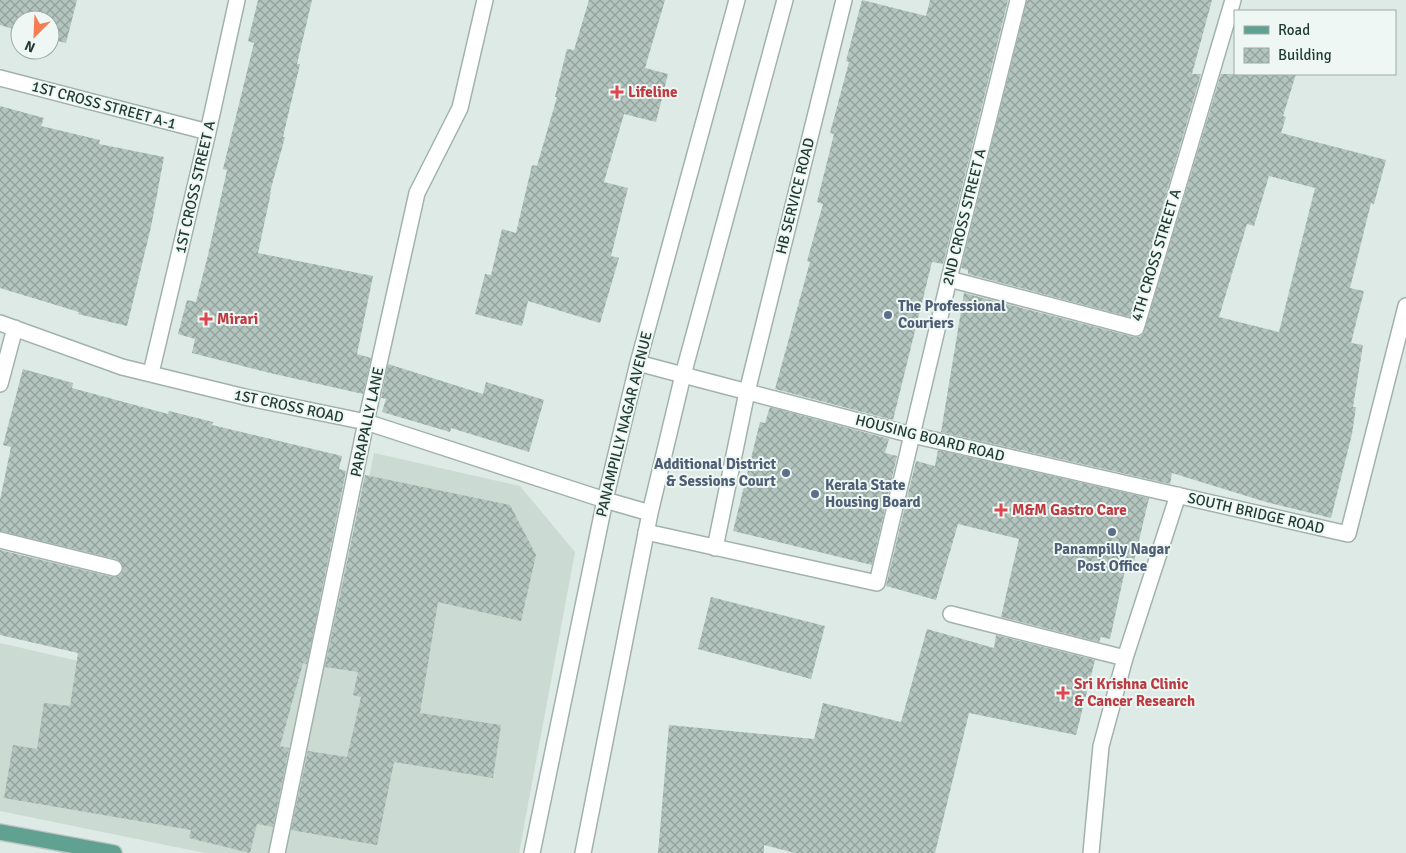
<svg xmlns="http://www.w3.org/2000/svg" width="1406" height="853" font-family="Signika,sans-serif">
  <defs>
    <pattern id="building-cross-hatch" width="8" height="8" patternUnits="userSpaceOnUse" patternTransform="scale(1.25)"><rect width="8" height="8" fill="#b3c5be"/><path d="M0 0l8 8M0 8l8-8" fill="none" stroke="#91a19b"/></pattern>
  </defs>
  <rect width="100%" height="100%" fill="#deeae5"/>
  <path fill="#ccdad4" d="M374,453L520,486L575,552L519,853H205L0,811V643L117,670L136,566L343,606Z"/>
  <path fill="url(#building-cross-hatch)" fill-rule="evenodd" d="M0,0H77L66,43L50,39V20H20V31L0,25Z
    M258,0H312L297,64H300L283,137H285L270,192H271L258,253L373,276L357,354L371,358L363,394L270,373L192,353L195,339L178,334L187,300L196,302L208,255L227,170L223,169L254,43L248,41Z
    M589,0H665L645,68L668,74L656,122L624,114L604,182L628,188L611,256L619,258L600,323L528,301L522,326L475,314L485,274L491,275L502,229L516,233L532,165L537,166L557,97H555L567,49L574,50Z
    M862,0L926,16L930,0H1008L943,264L932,262L893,420L775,389L810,262L807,261L823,204L817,202L834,134L830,133L849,62L846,61Z
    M1027,0H1212L1192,74H1201L1130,317L968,274V270L961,268Z
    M1221,74H1296L1283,116L1286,117L1281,133L1386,160L1374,204L1371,203L1350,288L1364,291L1351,343L1363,345L1353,407H1356L1352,434L1331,518L1266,502L1172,473L1170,484L941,432L964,293L1134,337H1139L1143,334ZM1269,176L1315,188L1279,332L1219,317L1247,224L1254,226Z
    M0,106L44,118L41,126L100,140L99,144L164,157L151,227L127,326L78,314L79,312L0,288Z
    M388,364L483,394L486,382L544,400L529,452L451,428L450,432L382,412L386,399L381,398Z
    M23,369L73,383L72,388L168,414L169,411L213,422L212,425L342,456L339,469L346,471L307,664L303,663L280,746L289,748L273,827L257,824L250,853L189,838L191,830L4,798L13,745L37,749L44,703L70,706L78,653L0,635V550L112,577L120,575L123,570L121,562L116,559L0,531V500L11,447L3,445Z
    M770,407L889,439L885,453L897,456L872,565L733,531L760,422L765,423Z
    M938,450L1149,498L1134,562L1127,561L1110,639L1101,637L1099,642L1001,617L1019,539L958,524L936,600L886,586L916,461L935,466Z
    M365,475L510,505L536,555L521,621L438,602L420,713L501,725L493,778L394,762L377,845L291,830L308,751L347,757L361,697L353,695L358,672L325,667Z
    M711,597L825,626L811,679L698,649Z
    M927,629L994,648L996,635L1095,660L1076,735L969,713L935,853H795L764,845V853H658L669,725L814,739L823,703L901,722Z"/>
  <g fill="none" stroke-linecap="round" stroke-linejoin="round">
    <g stroke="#a1b2ac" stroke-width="18">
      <path id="service" d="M646,532L877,583L912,435
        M715,548L747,392"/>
    </g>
    <g stroke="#a1b2ac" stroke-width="18">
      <path id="minor" d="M0,78L208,132
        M949,279L1136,328L1233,0
        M0,323L122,367L249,398L366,422L605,500
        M151,373L208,132L237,0
        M683,375L912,435L1348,534L1406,306
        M0,384L15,328
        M747,392L844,0
        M912,435L949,279L1018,0
        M0,540L114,568
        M951,614L1125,658
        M277,853L366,422L417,193L460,108L485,0
        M1091,853L1101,746L1125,658L1178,495"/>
    </g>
    <g stroke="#a1b2ac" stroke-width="18">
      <path id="tertiary" d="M638,363L683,375
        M605,500L650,513
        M532,853L605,500L638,363L737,0
        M583,853L650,513L683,375L785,0"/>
    </g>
    <g stroke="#bcc4c2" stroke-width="18">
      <path id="primary" d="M0,832L114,853"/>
    </g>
    <use href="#service" stroke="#fff" stroke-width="15"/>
    <use href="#minor" stroke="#fff" stroke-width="15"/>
    <use href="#tertiary" stroke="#fff" stroke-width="15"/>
    <use href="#primary" stroke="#61a192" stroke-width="15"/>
  </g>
  <g fill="#e0444e" stroke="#eef7f3" stroke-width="2">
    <path d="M614.5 84.5h5v5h5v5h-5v5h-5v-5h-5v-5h5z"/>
    <path d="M203.5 311.5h5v5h5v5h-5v5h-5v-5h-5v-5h5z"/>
    <path d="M998.5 502.5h5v5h5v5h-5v5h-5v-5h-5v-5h5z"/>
    <path d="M1060.5 685.5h5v5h5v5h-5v5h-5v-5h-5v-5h5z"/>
  </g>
  <g fill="#5c6f8a" stroke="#eef7f3" stroke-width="2">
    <circle cx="888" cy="315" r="5"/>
    <circle cx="786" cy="473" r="5"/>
    <circle cx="815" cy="494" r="5"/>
    <circle cx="1112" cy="532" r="5"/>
  </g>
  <g text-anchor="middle" stroke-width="4" stroke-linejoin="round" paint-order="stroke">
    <g font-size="15" font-weight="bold" fill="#be3a42" stroke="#eef7f3" text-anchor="start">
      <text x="628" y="97">Lifeline</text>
      <text x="217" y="324">Mirari</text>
      <text x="1012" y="515">M&amp;M Gastro Care</text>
      <text x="1074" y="689">Sri Krishna Clinic<tspan x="1074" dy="17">&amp; Cancer Research</tspan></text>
    </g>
    <g font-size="15" fill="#1f3a33" stroke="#eef7f3">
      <text transform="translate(104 105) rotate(15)" y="5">1ST CROSS STREET A-1</text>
      <text transform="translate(195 187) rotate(-77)" y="5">1ST CROSS STREET A</text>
      <text transform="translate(795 196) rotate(-76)" y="5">HB SERVICE ROAD</text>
      <text transform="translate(964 217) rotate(-76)" y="5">2ND CROSS STREET A</text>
      <text transform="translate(1156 255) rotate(-73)" y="5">4TH CROSS STREET A</text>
      <text transform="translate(289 406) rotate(12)" y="5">1ST CROSS ROAD</text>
      <text transform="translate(367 422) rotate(-78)" y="5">PARAPALLY LANE</text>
      <text transform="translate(624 424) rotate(-76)" y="5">PANAMPILLY NAGAR AVENUE</text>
      <text transform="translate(930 438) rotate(14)" y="5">HOUSING BOARD ROAD</text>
      <text transform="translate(1256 513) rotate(13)" y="5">SOUTH BRIDGE ROAD</text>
    </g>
    <g font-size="15" font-weight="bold" fill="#4e5e75" stroke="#eef7f3" text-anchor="start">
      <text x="898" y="311">The Professional<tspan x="898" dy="17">Couriers</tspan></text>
      <text x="776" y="469" text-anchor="end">Additional District<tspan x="776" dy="17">&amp; Sessions Court</tspan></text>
      <text x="825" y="490">Kerala State<tspan x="825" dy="17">Housing Board</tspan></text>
      <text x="1112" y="554" text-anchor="middle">Panampilly Nagar<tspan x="1112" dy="17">Post Office</tspan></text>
    </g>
  </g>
  <rect x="1234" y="10" width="162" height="65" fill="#eef7f3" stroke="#9baba6"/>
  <rect x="1244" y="26" width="25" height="8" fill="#61a192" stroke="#9baba6"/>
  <text x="1278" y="35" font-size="15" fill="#1f3a33">Road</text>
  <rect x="1244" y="48" width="25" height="15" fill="url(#building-cross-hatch)" stroke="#9baba6"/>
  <text x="1278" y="60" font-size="15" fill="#1f3a33">Building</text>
  <g transform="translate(35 35) rotate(204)"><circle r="24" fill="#eef7f3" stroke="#9baba6"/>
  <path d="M0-4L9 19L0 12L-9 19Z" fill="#f57d51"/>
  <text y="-8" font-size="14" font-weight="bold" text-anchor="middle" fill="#1f3a33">N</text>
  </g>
</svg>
